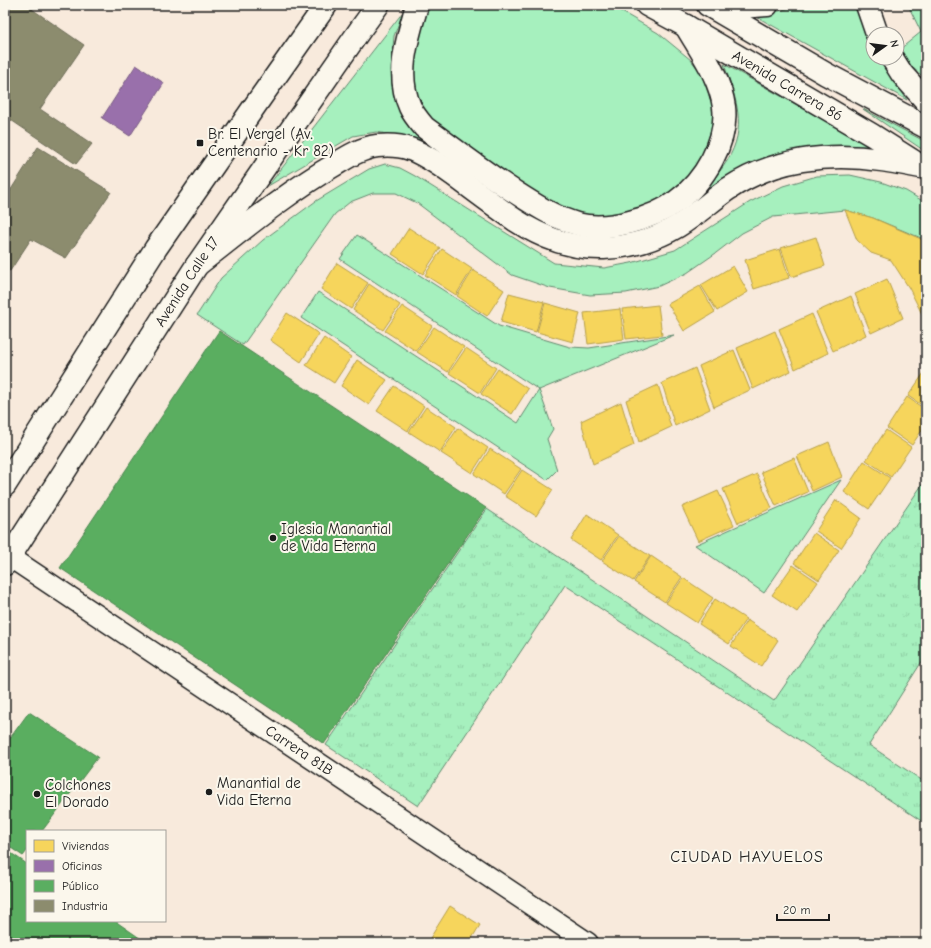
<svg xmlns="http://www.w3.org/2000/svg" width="931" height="948" font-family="'Comic Neue',sans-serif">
  <defs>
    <pattern id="park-tufts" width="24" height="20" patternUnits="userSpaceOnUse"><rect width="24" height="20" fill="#a6f0be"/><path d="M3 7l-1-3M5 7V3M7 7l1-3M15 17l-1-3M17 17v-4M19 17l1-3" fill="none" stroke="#8ecda3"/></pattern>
  </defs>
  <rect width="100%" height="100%" fill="#f8eadc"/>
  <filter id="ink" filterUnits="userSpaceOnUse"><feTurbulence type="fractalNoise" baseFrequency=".025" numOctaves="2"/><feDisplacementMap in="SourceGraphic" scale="8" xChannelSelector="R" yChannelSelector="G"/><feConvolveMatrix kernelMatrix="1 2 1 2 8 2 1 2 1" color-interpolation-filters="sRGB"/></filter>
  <g filter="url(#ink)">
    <path fill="#a6f0be" stroke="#61866d" d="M427,5H610L658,33L691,60L701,73L712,104L713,120L708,141L700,159L680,187L643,212L611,215H580L552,205L426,118L412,84L415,47Z
      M800,5H856L873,44V58H881L907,100L755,16L772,13Z
      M908,5H919L926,20V79L914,69L899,50L921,32Z
      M403,12L394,36L391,70L396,97L412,126L432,148L405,137L376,132L353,136L268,186Z
      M724,64L875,149L738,171L702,193C710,183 720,172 727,161C748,126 736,100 724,64Z
      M863,109L926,142V152Z
      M385,164L400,168L415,176L554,263L604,268L631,263L675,250L750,202L783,186L817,176L850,175L881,182L906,191L926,203V243L921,238L873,218L845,210L773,217L742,233L716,253L687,273L659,286L626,293L590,295L550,288L512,275L417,203L396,193H373L350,202L335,214L243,345L197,315L221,278L263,240L316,201L369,169Z
      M357,235L499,326L570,347L589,348L674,335L539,390L553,429L547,439L557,470L547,480L301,318L318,292L518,423L539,390L340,259Z
      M841,480L764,593L695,545Z"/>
    <path fill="url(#park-tufts)" stroke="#61866d" d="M926,479V655L869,745L926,783V824L565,585L418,806L326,745L487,509L774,701Z"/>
    <path fill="#f6d55c" stroke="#b59e49" d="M845,210L873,218L921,239L926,243V322L909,288L891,260L871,253L857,240Z
      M409,228L440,248L423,274L392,254Z
      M816,237L825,266L791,277L781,248Z
      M442,249L472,269L456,295L425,275Z
      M780,249L789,278L754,289L745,260Z
      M337,263L368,283L351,309L321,289Z
      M733,266L748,292L717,311L701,285Z
      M473,270L504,290L487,316L457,296Z
      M887,279L903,318L871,333L855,294Z
      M369,284L400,305L383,330L353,310Z
      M700,286L715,312L684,331L668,304Z
      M509,293L544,302L536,332L501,322Z
      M851,296L866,335L833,351L816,312Z
      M545,303L580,313L573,342L537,332Z
      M658,305L662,335L626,339L622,309Z
      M402,306L432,326L416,351L385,331Z
      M620,309L624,339L588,344L584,313Z
      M287,313L319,334L301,362L270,340Z
      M812,314L828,353L795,369L779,329Z
      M434,327L464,347L448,372L417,352Z
      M775,331L791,371L753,389L737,348Z
      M324,338L351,357L334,383L306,365Z
      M466,348L496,368L480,393L449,373Z
      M734,350L750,390L714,407L699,366Z
      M357,360L387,380L369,405L341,386Z
      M695,368L710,409L675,426L662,383Z
      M498,369L528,389L512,414L481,394Z
      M926,370V408L908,396Z
      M658,385L671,427L639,442L626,400Z
      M394,386L424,406L408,431L377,411Z
      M907,397L926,410V424L912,445L887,428Z
      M621,402L634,445L593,464L581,421Z
      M426,407L456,427L440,452L409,432Z
      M458,428L488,448L472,473L441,453Z
      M886,430L911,447L891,477L866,460Z
      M829,442L842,477L812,491L797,456Z
      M490,449L521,469L504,494L474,474Z
      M794,458L808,492L776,506L761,472Z
      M864,461L890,478L869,509L844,492Z
      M522,470L553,490L536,516L505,496Z
      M757,474L772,508L738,523L723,489Z
      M718,491L734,525L698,541L682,507Z
      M836,500L861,518L841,548L816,531Z
      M587,514L618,535L601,560L571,540Z
      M814,533L839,550L819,580L794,563Z
      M619,536L650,556L633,581L602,561Z
      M651,556L682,577L665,602L634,582Z
      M793,565L818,582L797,612L772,595Z
      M683,578L713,598L697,623L666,603Z
      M715,599L746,619L729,644L699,624Z
      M747,620L778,640L761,666L731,646Z
      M450,906L480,925L469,943H427Z"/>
    <path fill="#9970ab" stroke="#745780" d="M136,65L164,83L130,136L102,118Z"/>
    <path fill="#5aae61" stroke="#47824c" d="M219,331L486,508L324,744L60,568Z
      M29,712L98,757L42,831H27V851L23,856L5,844V745Z
      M5,849L27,864V921H115L147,943H5Z"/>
    <path fill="#8c8c6e" stroke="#6a6a55" d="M5,5H26L84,45L40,109L92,144L76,164L5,116Z
      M38,147L111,192L66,258L31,239L10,271L5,268V199Z"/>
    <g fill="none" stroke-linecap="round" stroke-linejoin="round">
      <g stroke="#1c1c1c" stroke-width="23">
        <g id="minor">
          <path id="s1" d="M10,557L588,943"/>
        </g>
      </g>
      <g stroke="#1c1c1c" stroke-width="25">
        <g id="primary">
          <path d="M417,5C408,37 395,74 410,107C413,114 419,121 424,127C455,150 485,173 518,194C537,206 555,218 577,224C607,232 653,219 677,201C704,182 728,141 724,107C720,77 701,52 686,26"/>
          <path id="s2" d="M647,5L686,26L872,135L913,161"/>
          <path d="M708,5L826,74L926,127"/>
          <path d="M867,5L877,34"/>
          <path d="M715,9L767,5"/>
          <path d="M892,58L902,74L926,101"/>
          <path d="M197,265C242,230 286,193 336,164C349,156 362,148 377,146C388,145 399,145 410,149C426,155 441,166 455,176C475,191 495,206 515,220C541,237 572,249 604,248C629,247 656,239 678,226C696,215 711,201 728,189C773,159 828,152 881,160C896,162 911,165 926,168"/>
          <path d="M5,485L156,248L261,97L326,5"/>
          <path id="s3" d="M5,564L197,265L362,27L378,5"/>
        </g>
      </g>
      <use href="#minor" stroke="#fbf7ec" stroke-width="20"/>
      <use href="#primary" stroke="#fbf7ec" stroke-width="22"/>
    </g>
  </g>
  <g fill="#1c1c1c" stroke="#fbf7ec" stroke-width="1.5">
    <rect x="196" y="139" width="8" height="8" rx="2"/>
    <circle cx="273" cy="538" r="4"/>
    <circle cx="209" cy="792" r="4"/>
    <circle cx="37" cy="794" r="4"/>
  </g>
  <g text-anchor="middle" stroke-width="4" stroke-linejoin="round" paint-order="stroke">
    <g font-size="15" fill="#1c1c1c" stroke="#fbf7ec">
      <text dy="5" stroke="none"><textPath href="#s2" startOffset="162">Avenida Carrera 86</textPath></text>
      <text dy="5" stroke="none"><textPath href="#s3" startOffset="336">Avenida Calle 17</textPath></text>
      <text dy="5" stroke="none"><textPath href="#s1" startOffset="348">Carrera 81B</textPath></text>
    </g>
    <g font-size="15" fill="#1c1c1c" stroke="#fbf7ec" text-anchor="start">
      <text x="208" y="139">Br. El Vergel (Av.<tspan x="208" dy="17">Centenario - Kr 82)</tspan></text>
      <text x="281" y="534">Iglesia Manantial<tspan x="281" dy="17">de Vida Eterna</tspan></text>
      <text x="217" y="788">Manantial de<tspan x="217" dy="17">Vida Eterna</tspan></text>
      <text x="45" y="790">Colchones<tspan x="45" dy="17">El Dorado</tspan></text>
    </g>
    <g font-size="16" letter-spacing="1" fill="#1c1c1c" stroke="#fbf7ec">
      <text x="747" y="862">CIUDAD HAYUELOS</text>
    </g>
  </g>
  <rect width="931" height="948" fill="none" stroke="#fbf7ec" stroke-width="20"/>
  <rect x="10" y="10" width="911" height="928" fill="none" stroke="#1c1c1c" stroke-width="1.5" filter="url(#ink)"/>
  <rect x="26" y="830" width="140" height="92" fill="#fbf7ec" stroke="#a29f99"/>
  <rect x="34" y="840" width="20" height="12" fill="#f6d55c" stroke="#a29f99"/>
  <text x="62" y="850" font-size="12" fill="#1c1c1c">Viviendas</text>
  <rect x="34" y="860" width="20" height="12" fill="#9970ab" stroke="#a29f99"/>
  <text x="62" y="870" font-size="12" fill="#1c1c1c">Oficinas</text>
  <rect x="34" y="880" width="20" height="12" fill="#5aae61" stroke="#a29f99"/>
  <text x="62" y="890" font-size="12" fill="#1c1c1c">Público</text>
  <rect x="34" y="900" width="20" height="12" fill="#8c8c6e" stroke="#a29f99"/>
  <text x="62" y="910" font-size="12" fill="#1c1c1c">Industria</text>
  <g transform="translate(885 46) rotate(76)"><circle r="19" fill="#fbf7ec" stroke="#a29f99"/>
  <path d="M0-3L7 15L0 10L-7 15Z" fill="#1c1c1c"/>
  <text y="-6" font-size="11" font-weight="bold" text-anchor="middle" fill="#1c1c1c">N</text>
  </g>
  <path d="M777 914v6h52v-6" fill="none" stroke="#1c1c1c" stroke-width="2"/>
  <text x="783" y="914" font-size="12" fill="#1c1c1c" stroke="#fbf7ec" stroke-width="3" paint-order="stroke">20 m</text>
</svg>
